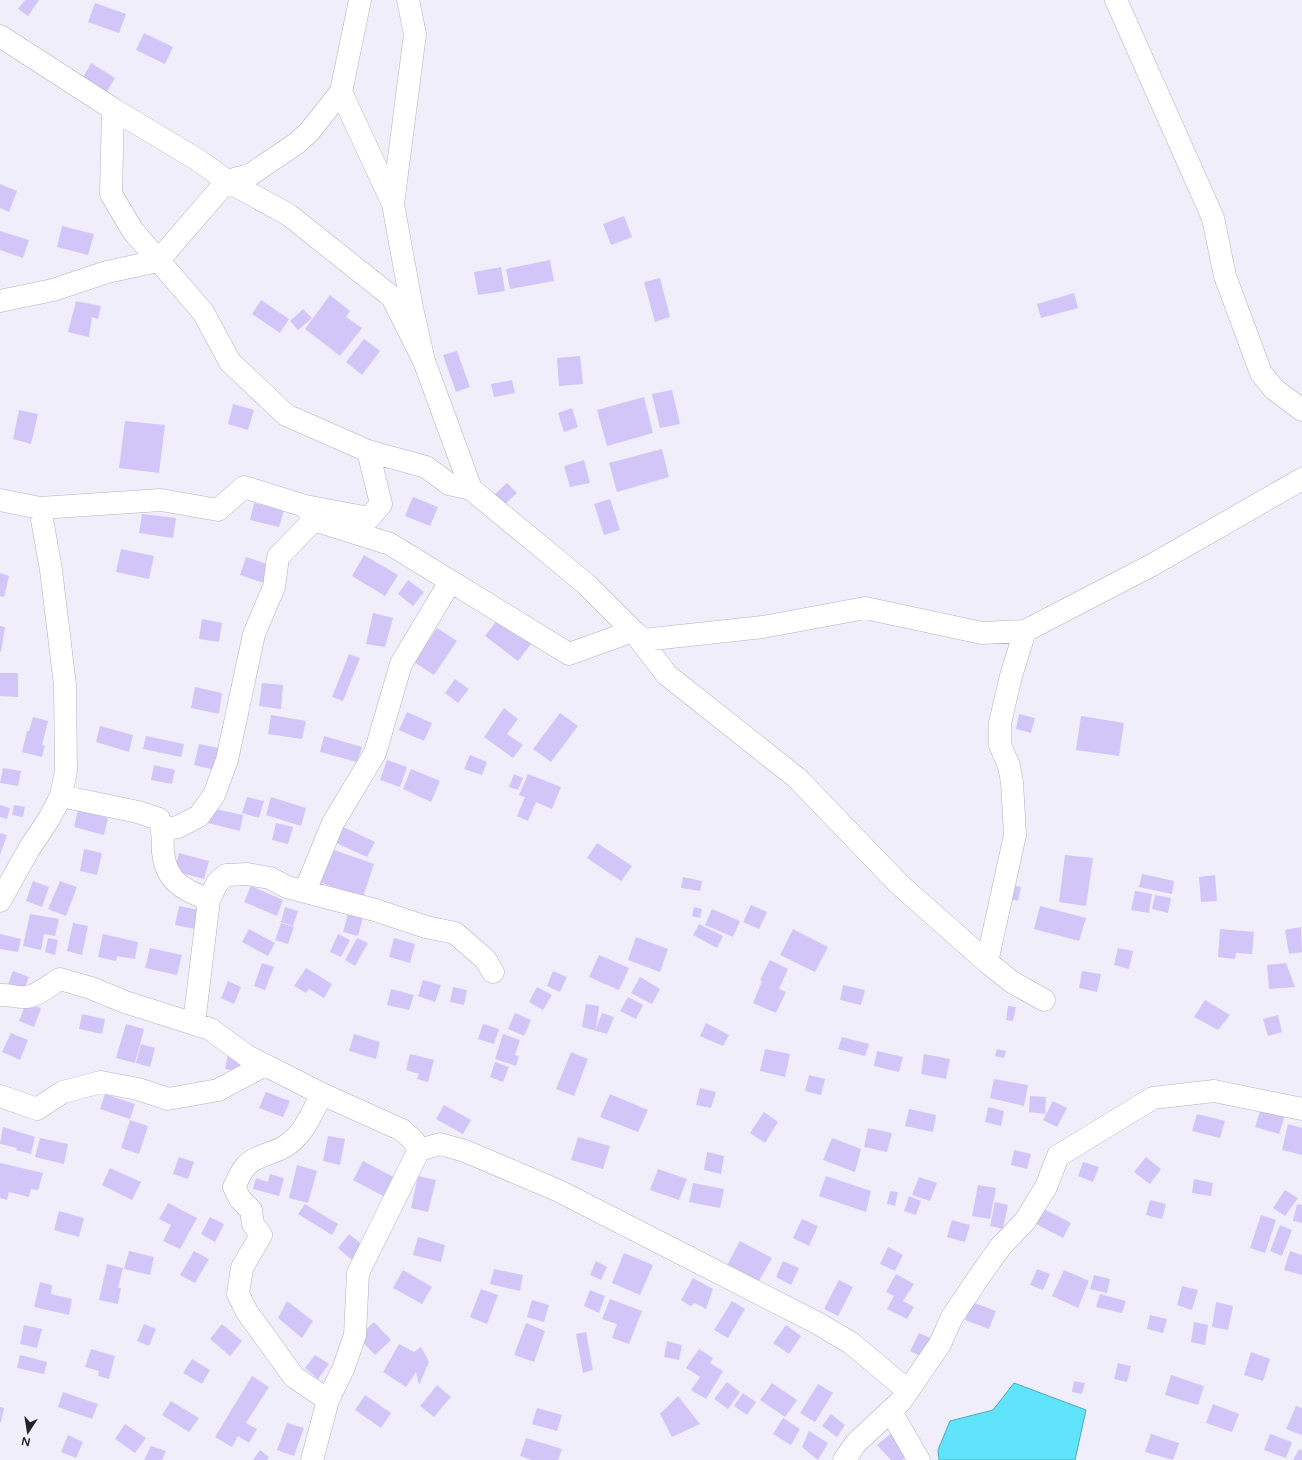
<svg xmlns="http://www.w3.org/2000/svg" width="1302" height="1460" font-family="'Varela Round',sans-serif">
  <rect width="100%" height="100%" fill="#f1eefb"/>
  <path fill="#5fe4fb" stroke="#4daabb" d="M1014,1383L1086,1410L1075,1460H939L938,1450L950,1421L993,1410Z"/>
  <path fill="#d2c6f9" d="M25,0H39L28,16L18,9Z
    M95,3L126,14L119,33L88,22Z
    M144,33L173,47L165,64L136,50Z
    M91,63L115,78L106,93L82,79Z
    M0,184L17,191L9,212L0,208Z
    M624,216L632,237L611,245L603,224Z
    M62,226L94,234L88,255L57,247Z
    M0,231L29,240L23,258L0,250Z
    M550,260L554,281L510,289L506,269Z
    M501,267L505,291L478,295L474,272Z
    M660,278L670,317L655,322L644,282Z
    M1074,293L1078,308L1041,318L1037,304Z
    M330,295L350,311L346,317L362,328L340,356L305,329Z
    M261,300L289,319L280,333L252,314Z
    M76,301L101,306L98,319L92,317L89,337L68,332Z
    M303,309L312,318L298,330L290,321Z
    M364,339L380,351L362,375L346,362Z
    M457,351L470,387L456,392L443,355Z
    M580,356L583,384L559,386L557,358Z
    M512,380L515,393L494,397L491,384Z
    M672,390L680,424L660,428L652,394Z
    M644,397L653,433L607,446L597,410Z
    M233,404L254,410L248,430L228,424Z
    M572,408L578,427L564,432L558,413Z
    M19,410L38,414L31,444L13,439Z
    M125,421L165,425L159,473L119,468Z
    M662,449L669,477L617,492L609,463Z
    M584,460L590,483L570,487L564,466Z
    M507,483L517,493L503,506L494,495Z
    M413,497L438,507L430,526L405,516Z
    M610,499L620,530L604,535L594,504Z
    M254,503L284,510L279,527L250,520Z
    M142,514L176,518L173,538L139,533Z
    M121,549L154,556L149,579L116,572Z
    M364,555L398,575L385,596L352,576Z
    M246,557L273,566L267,584L240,575Z
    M0,573L9,576L4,597L0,596Z
    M408,580L424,592L413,606L398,594Z
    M373,613L393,618L385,647L366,644Z
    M202,619L222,623L219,642L199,639Z
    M498,619L531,644L518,661L485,636Z
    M0,626L5,627L1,652L0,651Z
    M437,628L457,641L434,675L414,662Z
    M349,654L360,658L343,701L332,697Z
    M0,673H18V697L0,696Z
    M455,679L469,689L458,703L445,693Z
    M262,683L283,685L281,709L259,706Z
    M195,687L222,693L219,714L191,708Z
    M504,708L518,719L507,734L523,745L513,758L484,737Z
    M407,712L432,723L424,741L399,730Z
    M560,713L578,726L551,762L533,749Z
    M1019,714L1035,718L1031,733L1016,729Z
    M271,715L306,721L302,739L268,734Z
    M1081,716L1124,723L1119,756L1076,750Z
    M33,717L48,721L42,745L45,746L42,757L22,752L27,731H29Z
    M100,726L133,735L129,752L96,742Z
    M146,736L184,744L181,757L143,749Z
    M324,736L362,747L357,762L320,752Z
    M199,744L224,749L219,771L194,765Z
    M470,755L487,762L482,775L464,769Z
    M387,760L407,767L400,787L380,780Z
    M154,765L175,770L172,784L151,780Z
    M3,768L21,771L18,786L0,783Z
    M411,769L440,781L431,802L403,789Z
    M514,774L523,778L518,790L509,787Z
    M528,774L561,787L552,809L536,802L528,821L517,816L525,797L519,795Z
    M247,797L264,801L259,818L242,813Z
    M271,797L306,808L301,826L266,815Z
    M0,805L10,808L7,819L0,817Z
    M14,805L25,807L23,817L12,815Z
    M211,808L243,815L240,831L208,823Z
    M78,810L108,818L104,835L74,827Z
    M276,823L293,827L288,844L272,840Z
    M341,826L375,842L367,857L334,842Z
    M0,833L7,835L0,855Z
    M597,843L632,866L621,881L587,858Z
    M84,849L102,853L97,875L80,871Z
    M331,849L374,864L363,897L319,882Z
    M179,853L209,861L204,879L174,871Z
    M1065,855L1093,858L1086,906L1059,902Z
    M1142,874L1174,881L1172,894L1139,887Z
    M1215,875L1217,901L1201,902L1199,877Z
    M683,877L702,881L700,891L681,888Z
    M33,881L49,887L42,907L26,901Z
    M60,881L77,887L66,916L48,909Z
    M1010,885L1021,887L1018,901L1007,898Z
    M251,886L283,900L277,916L244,902Z
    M1135,891L1152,894L1149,913L1131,910Z
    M1155,895L1171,898L1168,913L1152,909Z
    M751,905L767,912L759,929L743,922Z
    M179,906L199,910L195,929L175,925Z
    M1040,906L1086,918L1079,941L1034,929Z
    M285,907L298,911L293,926L281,922Z
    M694,907L702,909L700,918L692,916Z
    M712,909L740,921L733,937L705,925Z
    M349,910L364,913L358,936L343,932Z
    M30,914L59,919L55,936L44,934L41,950L23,946Z
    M73,923L88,926L82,955L67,951Z
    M281,923L294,927L288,944L275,940Z
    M699,924L723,936L717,948L693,935Z
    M1301,927L1302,952L1289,954L1285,930Z
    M249,929L275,943L268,956L242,942Z
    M793,929L828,947L815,972L780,955Z
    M1220,929L1254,932L1252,954L1236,953L1235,959L1218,957Z
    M0,934L21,939L18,952L0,949Z
    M103,934L138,942L135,959L117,956L116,961L98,957Z
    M338,934L350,940L341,957L330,952Z
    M636,937L668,949L660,972L628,960Z
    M48,938L58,940L55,955L45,952Z
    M357,938L368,943L355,966L345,960Z
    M394,938L415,944L410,963L389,957Z
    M150,948L182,955L177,975L145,968Z
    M1118,948L1133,951L1129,969L1114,965Z
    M599,955L629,968L619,990L589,977Z
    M770,960L788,969L779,989L786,992L776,1013L753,1003L762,981L760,980Z
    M262,963L274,967L265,990L254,986Z
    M1286,963L1295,987L1269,989L1267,965Z
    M306,968L332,984L324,998L309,989L306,993L294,986Z
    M13,971L29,977L23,993L7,987Z
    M553,971L567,977L560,992L547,986Z
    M1082,971L1101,974L1097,992L1079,988Z
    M640,977L660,989L652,1004L631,993Z
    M423,980L441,985L435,1002L418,996Z
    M228,981L241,987L234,1004L221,998Z
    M843,985L865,990L861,1005L840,1000Z
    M453,987L467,990L464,1005L450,1002Z
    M537,987L552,995L543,1010L529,1002Z
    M391,989L414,995L409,1010L387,1005Z
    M628,997L643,1005L636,1019L620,1011Z
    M1205,1000L1230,1015L1218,1030L1194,1017Z
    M26,1003L41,1008L34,1027L19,1021Z
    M586,1004L599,1006L596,1029L602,1013L614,1017L607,1034L582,1027Z
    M1008,1006L1016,1007L1013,1021L1006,1020Z
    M515,1013L531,1020L524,1036L508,1029Z
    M82,1014L105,1019L102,1034L79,1029Z
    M1278,1015L1282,1032L1268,1036L1263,1019Z
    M706,1023L729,1035L723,1046L700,1036Z
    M126,1024L144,1029L135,1063L116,1058Z
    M483,1024L499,1029L494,1044L478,1039Z
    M11,1033L28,1040L20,1060L2,1052Z
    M354,1034L380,1042L376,1059L349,1051Z
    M503,1034L520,1040L515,1055L519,1056L516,1066L495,1059Z
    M842,1037L869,1044L865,1056L838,1049Z
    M141,1044L155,1048L150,1067L136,1063Z
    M765,1049L790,1054L785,1077L760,1071Z
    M997,1049L1006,1051L1004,1058L995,1056Z
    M877,1051L903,1057L899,1072L874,1066Z
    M571,1052L588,1059L574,1096L556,1089Z
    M228,1054L246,1057L244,1072L225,1069Z
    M410,1054L434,1060L428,1082L417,1079L419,1074L406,1070Z
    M924,1054L950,1059L946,1079L921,1074Z
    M495,1062L509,1067L503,1082L490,1077Z
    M809,1075L825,1079L821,1095L805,1091Z
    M994,1079L1028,1085L1024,1106L990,1098Z
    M700,1088L716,1092L711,1108L696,1105Z
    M266,1092L290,1101L283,1117L259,1108Z
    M105,1094L135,1104L130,1119L100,1109Z
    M610,1094L648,1110L638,1132L600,1117Z
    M1030,1096L1046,1097L1045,1114L1029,1112Z
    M1053,1101L1067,1108L1057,1127L1043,1120Z
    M444,1105L471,1120L463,1134L436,1119Z
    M988,1107L1004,1111L1001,1126L985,1122Z
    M1261,1108L1285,1115L1279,1134L1255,1127Z
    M909,1109L936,1115L933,1132L905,1126Z
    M764,1112L778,1122L765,1143L750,1133Z
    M1197,1114L1225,1121L1220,1138L1192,1131Z
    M130,1120L148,1126L139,1154L121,1148Z
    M1288,1124L1302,1128V1155L1282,1150Z
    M3,1127L35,1137L31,1154L16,1150L17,1148L0,1144Z
    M868,1128L892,1133L887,1152L864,1147Z
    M328,1136L345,1139L340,1165L323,1161Z
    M578,1137L610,1146L603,1169L571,1160Z
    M40,1138L68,1144L64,1164L35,1157Z
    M832,1138L861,1149L855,1172L823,1160Z
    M1014,1150L1031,1154L1027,1169L1011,1165Z
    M707,1152L724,1156L721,1174L704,1170Z
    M179,1157L194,1162L188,1179L173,1174Z
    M1146,1157L1161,1169L1150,1184L1134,1172Z
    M363,1161L399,1180L389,1199L353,1180Z
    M1083,1162L1099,1167L1093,1182L1078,1176Z
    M0,1163L43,1173L38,1190L31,1189L29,1197L9,1192L7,1200L0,1198Z
    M297,1165L317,1171L308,1203L289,1198Z
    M110,1168L141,1182L132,1200L102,1185Z
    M658,1169L687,1179L679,1200L650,1190Z
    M270,1174L284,1178L279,1196L253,1189L256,1178L268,1182Z
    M418,1176L436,1180L428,1212L411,1208Z
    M826,1176L871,1191L866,1212L819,1196Z
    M919,1177L937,1183L930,1201L912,1195Z
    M1194,1179L1213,1183L1211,1196L1192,1193Z
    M693,1183L724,1189L720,1208L689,1202Z
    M978,1185L996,1188L990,1219L972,1216Z
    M1285,1190L1298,1198L1285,1216L1273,1208Z
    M890,1191L898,1192L895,1206L887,1204Z
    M909,1196L921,1201L916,1215L904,1211Z
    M1150,1200L1166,1204L1162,1219L1146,1215Z
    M995,1202L1008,1205L1003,1229L990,1226Z
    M168,1203L197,1218L180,1249L163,1241L171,1225L159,1219Z
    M305,1204L338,1224L332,1235L298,1214Z
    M1297,1204L1302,1205V1223L1293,1221Z
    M1042,1208L1071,1223L1063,1238L1034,1223Z
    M59,1211L84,1218L79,1237L54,1230Z
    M1261,1215L1276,1220L1265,1253L1250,1248Z
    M210,1217L224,1224L215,1242L201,1234Z
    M802,1219L818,1226L809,1246L793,1238Z
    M952,1220L970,1225L965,1242L947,1237Z
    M1280,1225L1292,1230L1282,1256L1270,1251Z
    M349,1234L364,1246L352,1260L338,1248Z
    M418,1237L445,1245L441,1262L413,1255Z
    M740,1241L772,1258L756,1286L725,1269Z
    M888,1247L903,1255L895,1271L880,1264Z
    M129,1251L154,1257L150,1275L124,1269Z
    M194,1251L209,1259L195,1283L180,1275Z
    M1290,1251L1302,1255V1275L1284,1270Z
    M624,1253L653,1265L640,1295L612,1283Z
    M596,1261L607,1267L601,1280L590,1275Z
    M783,1261L799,1268L791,1285L776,1277Z
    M107,1264L123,1268L118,1288H121L118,1304L99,1300Z
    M494,1269L523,1275L520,1291L490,1284Z
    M1037,1269L1050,1274L1043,1290L1030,1285Z
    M403,1270L432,1287L422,1304L393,1288Z
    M1064,1270L1089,1281L1078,1308L1052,1296Z
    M896,1274L914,1284L903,1301L914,1307L907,1319L887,1309L894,1296L886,1292Z
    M1094,1275L1110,1279L1107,1293L1090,1289Z
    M693,1278L713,1289L706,1309L695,1303L690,1306L681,1300Z
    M839,1280L853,1287L838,1316L824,1309Z
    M40,1282L52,1285L51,1294L72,1299L69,1315L34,1307Z
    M1182,1286L1198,1290L1192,1310L1177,1305Z
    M481,1289L498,1295L487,1324L470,1317Z
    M590,1290L605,1296L599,1313L584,1306Z
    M1100,1294L1126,1301L1122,1313L1096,1307Z
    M610,1299L642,1311L629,1344L612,1338L617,1324L602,1319Z
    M532,1300L549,1305L544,1322L527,1317Z
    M287,1301L313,1321L302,1338L278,1318Z
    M732,1301L745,1309L728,1338L714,1330Z
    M972,1302L996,1311L989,1329L965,1320Z
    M1216,1302L1233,1306L1228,1330L1212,1327Z
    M1150,1315L1167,1319L1163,1333L1147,1329Z
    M374,1322L391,1340L375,1355L358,1337Z
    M1194,1322L1208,1325L1205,1345L1191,1342Z
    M526,1323L545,1331L534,1362L514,1355Z
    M144,1324L156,1329L149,1346L137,1341Z
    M222,1324L242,1341L230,1356L210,1339Z
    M24,1325L42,1329L37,1348L20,1344Z
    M786,1325L801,1336L789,1354L773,1343Z
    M586,1332L593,1370L583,1373L576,1334Z
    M919,1333L935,1340L926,1359L910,1351Z
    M667,1341L682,1345L679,1360L664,1357Z
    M399,1344L414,1352L421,1347L429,1362L419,1385L416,1372L406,1387L383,1372Z
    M91,1349L115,1356L109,1379L98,1376L99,1371L85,1367Z
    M699,1349L713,1358L710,1363L723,1371L706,1399L691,1390L700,1377L686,1368Z
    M1251,1352L1270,1359L1263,1381L1244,1375Z
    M20,1355L47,1362L44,1374L17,1368Z
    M315,1355L329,1364L318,1379L305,1368Z
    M192,1359L210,1370L202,1384L183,1373Z
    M1118,1363L1131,1366L1127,1382L1114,1379Z
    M1171,1375L1204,1386L1198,1405L1165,1395Z
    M252,1376L269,1387L246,1423L257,1429L249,1443L238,1436L232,1447L215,1437Z
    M1074,1381L1085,1383L1082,1394L1072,1392Z
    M727,1382L740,1392L728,1409L714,1399Z
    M772,1383L797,1400L785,1417L760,1400Z
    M818,1384L833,1393L815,1422L800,1413Z
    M437,1385L451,1397L434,1417L420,1406Z
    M63,1392L98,1404L92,1419L58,1407Z
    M743,1393L756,1402L747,1415L734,1406Z
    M365,1395L391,1413L381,1428L355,1410Z
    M678,1396L700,1424L672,1437L660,1414Z
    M171,1401L199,1418L189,1432L162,1415Z
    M1213,1404L1239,1414L1232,1432L1206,1423Z
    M1296,1406L1302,1408V1435L1286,1429Z
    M0,1407L4,1408L1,1422H0Z
    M537,1408L562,1415L557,1431L532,1424Z
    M831,1414L845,1425L837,1437L822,1426Z
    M783,1418L800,1429L791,1445L773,1434Z
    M287,1423L304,1428L294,1456L277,1450Z
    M125,1424L146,1438L135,1453L115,1439Z
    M809,1431L828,1443L818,1460L802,1447Z
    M893,1432L911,1452L902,1460H891L877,1445Z
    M1151,1434L1179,1443L1173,1460L1145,1452Z
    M1270,1434L1292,1442L1286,1458L1264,1450Z
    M68,1435L83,1442L76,1458L61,1452Z
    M526,1438L562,1449L558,1460H532L520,1456Z
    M151,1446L166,1451L162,1460H144Z
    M1299,1449L1302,1450V1460H1293Z
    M260,1450L269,1457L267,1460H253Z"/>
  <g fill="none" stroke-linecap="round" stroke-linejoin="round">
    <g stroke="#b3b1be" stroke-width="23">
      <path id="minor" d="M408,0L415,34L393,204L412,308L424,361L471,489
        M1116,0L1213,218L1225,276L1261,373L1274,389L1302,410
        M0,36L113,109L198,160L227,181L289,215L392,297L424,361
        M341,92L360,0
        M113,109L111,194L133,231L203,312L230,362L286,415L368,451L426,467L449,484L471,489L586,584L633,631L667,675L797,778L900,885L987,962L1012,982L1044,1000
        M0,301L53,290L107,272L158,261L227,181L250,175L297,143L309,132L341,92L393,204
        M0,500L40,508L161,500L218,510L244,487L305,506L369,518L381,504L368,451
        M305,506L314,520L390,544L569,654L633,631L643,640L763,627L865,608L982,633L1025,631L1152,565L1302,479
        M61,796L138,812L159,819C164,831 162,839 163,852C166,882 184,890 209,900L194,1023
        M164,829L178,827L199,816L214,795L227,760L254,634L274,587L278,557L314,520
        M305,891L333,823L375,753L401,664L450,582
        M209,900L217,883L226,875L247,874L270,878L287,887L375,910L426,927L455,933L485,959L493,972
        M0,901L29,849L49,819L61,796L66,771L65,685L51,570L40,508
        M987,962L1015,835L1012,782L1009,766L1000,745V723L1011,676L1025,631
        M0,995C9,994 17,998 26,997C37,996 50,985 60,979L91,988L125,1002L210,1029L247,1056L265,1065L322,1094L402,1130L413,1140L419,1150
        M322,1094C313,1111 304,1134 287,1145C275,1154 257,1154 246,1166C241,1171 237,1181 234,1187L240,1199L251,1210L253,1224L261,1235L242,1268L238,1294L247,1312L294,1377L328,1400
        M0,1096L37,1109L63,1092L101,1082L138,1089L168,1099L218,1090L265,1065
        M891,1412L919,1460
        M312,1460L328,1400L344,1367L355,1335L358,1273L419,1150L440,1144L465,1151L559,1191L819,1324L851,1343L907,1390
        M844,1460L856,1443L901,1401L940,1344L952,1317L981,1274L1001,1246L1025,1221L1046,1187L1058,1156L1153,1098L1214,1091L1302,1109"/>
    </g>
    <use href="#minor" stroke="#fff" stroke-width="22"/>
  </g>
  <g transform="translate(28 1432) rotate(192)" stroke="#f1eefb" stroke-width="3" paint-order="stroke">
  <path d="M0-3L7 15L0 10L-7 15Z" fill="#232227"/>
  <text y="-6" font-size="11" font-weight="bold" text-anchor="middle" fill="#232227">N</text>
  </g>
</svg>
